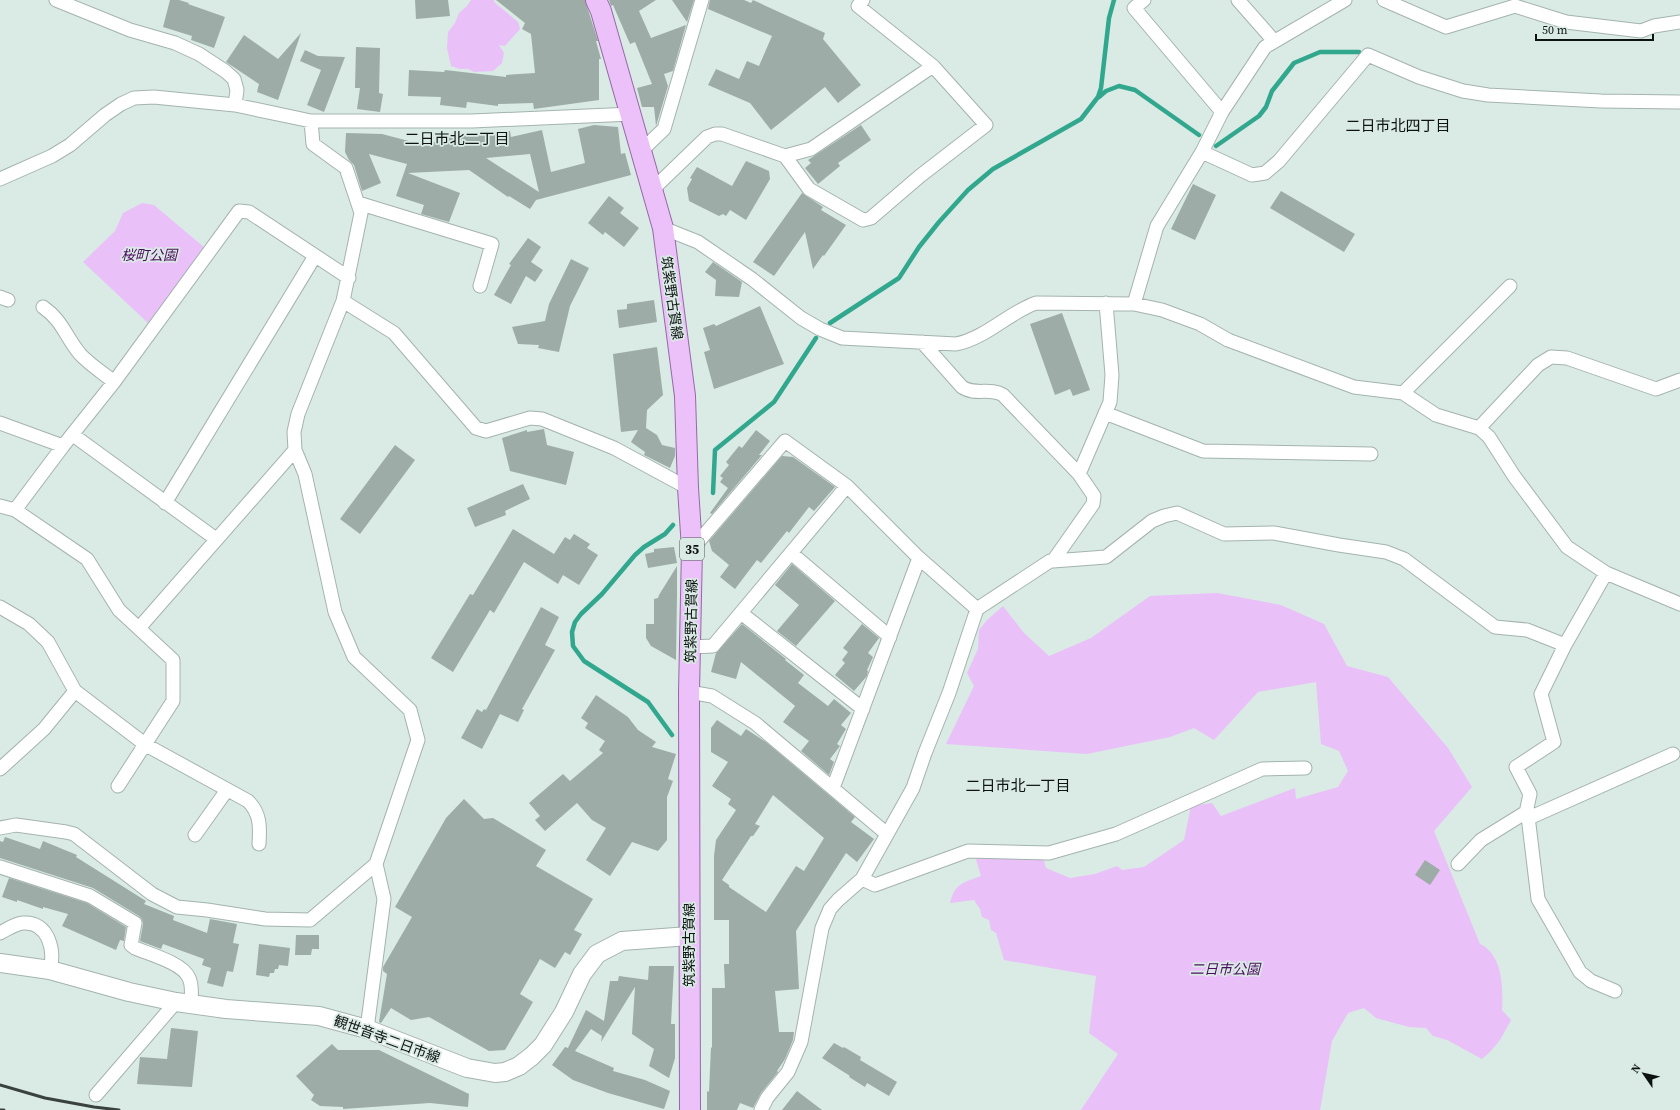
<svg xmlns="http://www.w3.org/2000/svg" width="1680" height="1110" font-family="'Source Serif 4','Noto Sans JP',serif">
  <rect width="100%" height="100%" fill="#daeae5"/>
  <path fill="#eac0f9" d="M471,0H494V2L518,22L520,29L505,46L499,45L504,53L502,63L493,71L474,72L468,69H460L451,66L447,48L448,32L455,23L459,13L467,6Z
    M142,203L154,205L205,248L148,323L83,262L115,231L123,213Z
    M1217,593L1281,605L1324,624L1347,666L1388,677L1448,748L1472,787L1434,831L1480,944C1503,955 1503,987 1502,1010L1511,1020C1502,1037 1497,1047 1482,1059L1447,1040L1433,1036L1426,1028L1409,1027L1376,1018L1364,1008L1348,1013L1332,1041L1320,1110H1081L1118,1054L1089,1033L1096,976L1004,960L996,933L991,930L989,920L982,917L980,909L974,900L950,903C955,883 963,883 981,876L975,856L1043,858L1046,868L1070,878L1095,874L1117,866L1122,870L1144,867L1184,840L1191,806L1212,803L1221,816L1295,788L1296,799L1338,787L1348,771L1339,751L1321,744L1316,682L1258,692L1214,740L1194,728L1170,737L1087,754L946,744L974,686L967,673L978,649L979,630L987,620L1003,606L1024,633L1049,656L1091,638L1150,596Z"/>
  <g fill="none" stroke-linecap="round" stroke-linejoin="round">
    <path stroke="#31a78e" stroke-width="4.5" d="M1099,97L1106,91L1119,86L1135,90L1199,135
      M1216,146L1259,116L1266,107L1272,91L1294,63L1320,52H1359
      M830,323L899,278L919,247L939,222L968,190L993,169L1081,119L1098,97L1101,88L1109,18L1114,0
      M713,493L715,450L774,402L816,338
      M672,735L648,702L584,661L573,646L572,632L575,622L581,614L602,594L635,555L644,547L665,534L673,525"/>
  </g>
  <path fill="#9daca7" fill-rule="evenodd" d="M170,0H179L189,3L188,4L225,17L214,48L191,40L192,36L163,27Z
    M415,0H448L450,16L416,19Z
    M496,0H585L598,41H596L601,59H599V100L534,109L533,103L498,104V106L467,102L466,108L440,105L441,97L408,96L409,70L444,72L445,70L506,77V75L535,73L531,34L522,29L525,23Z
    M609,0H656L639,11L651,38L686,25L673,71L664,74L668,86L656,126L654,107H642L637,88L652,84L635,42L630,44L613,5L611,6Z
    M672,0H694L687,22Z
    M710,0H744L751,3L753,0L825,33L823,39L861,85L838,103L825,87L771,130L750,103L708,85L716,69L739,79L747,61L759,66L772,36L708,9Z
    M301,33L278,100L257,92L259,84L226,62L244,35L278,59Z
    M356,47L380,48L379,93L383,94L380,112L357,109L360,88H355Z
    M305,50L318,56L345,57L324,112L307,105L321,70L300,61Z
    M594,125L618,127L621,154L625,153L631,175L536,200L530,209L509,196L508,197L469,170L408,173L460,193L449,222L421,214L424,205L396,196L407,164L369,154L381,183L362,191L354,165L349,160L345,152L346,133L382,134L424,145V142H447V136H450V134L510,131L511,137L542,130L551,172L585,163L578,129ZM530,154L539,192L486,158Z
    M861,125L871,140L838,163L840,166L818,184L805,168L811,163L808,160Z
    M746,161L769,171L770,179L746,220L730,210L726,216L723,214L719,216L689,201L687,188L692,179L690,178L697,167L732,186Z
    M1193,184L1216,195L1195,240L1171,229Z
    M1281,191L1355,234L1344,252L1270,208Z
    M802,193L823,207L821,210L846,225L824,256L823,255L813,269L805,232L774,276L753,262Z
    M609,196L624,208L620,213L639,228L624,247L605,232L603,235L588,223Z
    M528,238L541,247L531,262L543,270L535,282L526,276L511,304L494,295L511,265L509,264Z
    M571,259L589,268L570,306L559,352L538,348L539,345L518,344L512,327L545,321L549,304Z
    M713,262L742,282L739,297L715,296L716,280L705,272Z
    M654,300L657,322L619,328L617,310L627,309V304Z
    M760,306L784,364L714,389L704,352L710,350L703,328L714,324L716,326Z
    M1062,313L1090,390L1073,396L1070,389L1055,395L1030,324Z
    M657,347L663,395L647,410L646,428L657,435L662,445L675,448V456L670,468L644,455L645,452L631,442L638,430L621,432L613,354Z
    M544,429L547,445L574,452L566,485L510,471L502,438L527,430V432Z
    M756,430L770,441L759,455H762L712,514L710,513L728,488L720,482L723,478L720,476L729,465L726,462L739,446L742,448Z
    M395,445L415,460L360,534L340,519Z
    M782,456L793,457L835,487L814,511L809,507L789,533L787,531L761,563L757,560L735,589L720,577L729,565L712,551L709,541Z
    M523,484L530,499L505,511L506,515L475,527L467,508Z
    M513,529L554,554L565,537L570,540L574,534L590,544L587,548L598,555L579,585L563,575L558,584L524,562L494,613L490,610L453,672L431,658L470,594L473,595Z
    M674,547L677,563L648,568L645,554L654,552V549Z
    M792,564L835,601L796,646L777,631L799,605L775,585Z
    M677,566V595L676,660L651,646L646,638V624H654V599L658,598L659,595Z
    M541,607L559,617L545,645L555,650L522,709L524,710L518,722L500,714L482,749L461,738L477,709L482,712L484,709L486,710Z
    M742,624L786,659L785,660L804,675L798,683L828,706L834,699L851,713L841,725L846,729L837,744L840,746L830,759L834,762L829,775L801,751L809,741L783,722L795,706L794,705L741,662L736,679L711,672L716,653Z
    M862,624L879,638L868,653L873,657L867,670L868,671L867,676L854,691L835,675L845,663L842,660L848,652L843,648Z
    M596,695L628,717L638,730L656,742L652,747L676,754L668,779L673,781L667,797V840L658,851L632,842L610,876L586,860L606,828L592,820L577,803L545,831L535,820L540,816L529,803L563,774L570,781L603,753L599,750L605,741L585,728L588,723L581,718Z
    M717,720L741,736L746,729L766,742L855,817L851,822L874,839L857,862L846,853L796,931L799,989L775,991L779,1032H794L793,1040L785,1059L777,1071L778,1072L761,1093L753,1108L740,1103L737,1110H707V1091L709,1092L711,1047L712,1048V988H725L724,964H729V920H714V856L716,840L736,810L728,804L731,799L712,786L728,762L711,752V728ZM773,795L824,838L804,871L796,866L766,912L729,887V885L722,880L751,836H753L760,826L755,824Z
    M464,799L484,819L493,818L546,850L536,866L593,899L574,930L582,934L570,955L565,952L555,968L540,959L520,994L533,1002L505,1050L489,1051L429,1017L411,1020L391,1008L381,1023L379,1022L387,974L383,971V967L412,917L395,907L446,818Z
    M5,837L40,849L43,841L77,855L76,857L146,901L144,904L174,916L173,920L207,933L210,919L237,924L233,943L239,944L233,972L227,971L223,987L207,983L211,968L202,965L204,959L163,944L161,949L140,941L143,924L142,919L139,916L93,888L0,858V841L3,842Z
    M1425,860L1440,870L1430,885L1415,875Z
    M9,878L87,903L126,927L124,941L120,940L116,950L62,926L68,914L43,907V909L17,900V902L2,897Z
    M296,935H319V949H312L311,955H295Z
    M259,944L290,948L288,966L279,965L278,969H275L274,973H270L269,977L256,975Z
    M649,966H674L671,1024H675V1058L669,1078L649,1066L654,1049L632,1034L635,987L601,1042L602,1036L591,1029L575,1051L614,1068L613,1071L645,1080L670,1091L664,1109L608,1093L573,1080L552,1065L565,1047L568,1048L586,1010L604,1021L610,981H618L619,976L648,980Z
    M171,1028L198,1031L192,1087L137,1084L140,1057L167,1059Z
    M834,1043L843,1048L844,1047L861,1057L860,1060L897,1082L889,1096L867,1083L865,1087L849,1077L850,1076L822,1058Z
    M332,1044L338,1050H379L469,1094L468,1107L430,1103L343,1109V1107L320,1106L311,1100L314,1095L296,1076Z
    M797,1091L822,1110H782Z"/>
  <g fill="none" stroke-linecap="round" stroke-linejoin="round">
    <g stroke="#a4b3ae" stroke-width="15">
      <path id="street" d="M56,0L130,30L175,43L199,54L225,71L234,79L237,90L235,105
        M1144,0L1134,8L1222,112
        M1238,0L1274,41
        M1384,0L1446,27L1515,6L1566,22L1641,31L1654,26L1680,22
        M641,151L664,129L702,0
        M1202,152L1252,175L1265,173L1279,161L1368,55L1419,77L1463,91L1488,95L1601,101L1680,102
        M785,156L811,149L933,66
        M0,179L52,156L70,145L105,115L121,104L134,98L154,97L235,105L311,121H472L632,114
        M652,190L707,137L715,134H722L785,156L809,189L863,220L871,218L920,176L986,125L933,66L858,6L863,0
        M358,203L492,244L480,286
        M663,228L698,242L752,279L801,318L820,329L842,338L956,344C986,338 1008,313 1036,303L1134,304L1162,310L1200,324L1228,340L1354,387L1403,393L1436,415L1479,428L1489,437L1514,476L1567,547L1606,573L1680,604
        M0,297L8,300
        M343,301L394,333L476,428L486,431L530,418L542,419L614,448L688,488
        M1134,304L1157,226L1202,152L1222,112L1265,47L1345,0
        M43,307C63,321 65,336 80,354C89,364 103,373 114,382
        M922,342L962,387C975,396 990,387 1003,395L1079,474
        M1403,393L1510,286
        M1105,413L1203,451L1371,454
        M0,423L63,446
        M1479,428L1538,365L1551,357L1567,358L1656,389L1680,380
        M73,435L216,539
        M165,503L315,256
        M0,506L15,510L87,559L119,610L173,660V701L118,786
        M15,510L63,446L114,382L239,211L249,212L349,278
        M692,549L785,441L847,486L919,558L977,609
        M791,553L890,637
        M1053,561L1106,557L1152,521L1164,516L1177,513L1224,534L1274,533L1339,545L1386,552L1404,559L1495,627L1527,630L1565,645
        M1606,573L1565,645L1541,694L1554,742L1516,767L1530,794L1527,808L1538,899L1580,972L1591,981L1615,991
        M0,607L29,624L48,642L75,691L146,745L248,801C261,814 260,828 259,844
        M741,613L863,709
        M139,628L295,450
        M690,647L713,646L847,486
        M689,692L712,696L755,723L887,834
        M0,769L44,729L75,691
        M833,788L919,558
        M1529,818L1673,754
        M0,828L16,825L66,832L74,834L152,894L177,907L207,910L265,919L310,920L376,864L418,740L410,710L354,657L335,612L305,474L295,450L294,432L298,414L343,301L361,213L346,168L313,144L311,121
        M195,835L227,790
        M1458,864L1481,840L1528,811
        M0,867L90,896L135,923L131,945L135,948C149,954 183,963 189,978C193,986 191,996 191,1004
        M862,879L875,885L968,851L1049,853L1116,834L1262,769L1305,768
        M0,933C8,929 14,924 23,923C49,921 55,951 50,970
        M367,1029L384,899L376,864
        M96,1095L176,1002
        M761,1110L767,1098L788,1072L801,1042L822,928L830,909L838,900L862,879L913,788L925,753L949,693L977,609L1050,561H1053L1093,504L1094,496L1079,474L1110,402L1112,375L1106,303"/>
    </g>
    <g stroke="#a4b3ae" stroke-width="20">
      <path id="secondary" d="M0,963L50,970L129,992L176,1002L226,1009L319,1016L367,1029L467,1068L495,1073L505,1072L519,1066L532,1056L543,1045L564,1012L582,974L597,954L622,941L689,936"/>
    </g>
    <g stroke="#9669a6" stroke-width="22">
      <path id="primary" d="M596,0L601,11L663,228L685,396L688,488L692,549L689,692L690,1110"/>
    </g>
    <use href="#street" stroke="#fff" stroke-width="13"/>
    <use href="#secondary" stroke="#fff" stroke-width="18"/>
    <use href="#primary" stroke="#ecc1fa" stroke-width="20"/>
    <path stroke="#39423f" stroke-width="3" d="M0,1085L45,1098L94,1107L119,1110
      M0,1110H4"/>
  </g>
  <g text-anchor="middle" stroke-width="3.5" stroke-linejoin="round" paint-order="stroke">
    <rect fill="#daeae5" stroke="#4a5451" stroke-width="1" x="680" y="538" width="24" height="22" rx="3"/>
    <g font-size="13" font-weight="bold" fill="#0d1311">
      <text x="692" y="554">35</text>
    </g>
    <g font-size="14" font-style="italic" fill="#4c0b5e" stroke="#daeae5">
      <text x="149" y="260">桜町公園</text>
      <text x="1225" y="974">二日市公園</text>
    </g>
    <g font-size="14" fill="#0d1311" stroke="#daeae5">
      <text transform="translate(672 298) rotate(82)" y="5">筑紫野古賀線</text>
      <text transform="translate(691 621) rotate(-89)" y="5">筑紫野古賀線</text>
      <text transform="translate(689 945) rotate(-90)" y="5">筑紫野古賀線</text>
      <text transform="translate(387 1039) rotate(20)" y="5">観世音寺二日市線</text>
    </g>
    <g font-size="15" fill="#0d1311" stroke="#daeae5">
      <text x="1398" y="131">二日市北四丁目</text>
      <text x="457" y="144">二日市北二丁目</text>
      <text x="1018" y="791">二日市北一丁目</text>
    </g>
  </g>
  <g transform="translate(1644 1074) rotate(304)" stroke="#daeae5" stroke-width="3" paint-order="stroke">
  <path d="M0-3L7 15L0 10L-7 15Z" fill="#0d1311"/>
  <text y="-6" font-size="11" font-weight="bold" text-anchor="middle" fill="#0d1311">N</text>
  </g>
  <path d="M1536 34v6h117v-6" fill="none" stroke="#0d1311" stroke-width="2"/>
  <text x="1542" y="34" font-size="12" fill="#0d1311" stroke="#daeae5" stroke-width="3" paint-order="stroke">50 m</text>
</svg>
